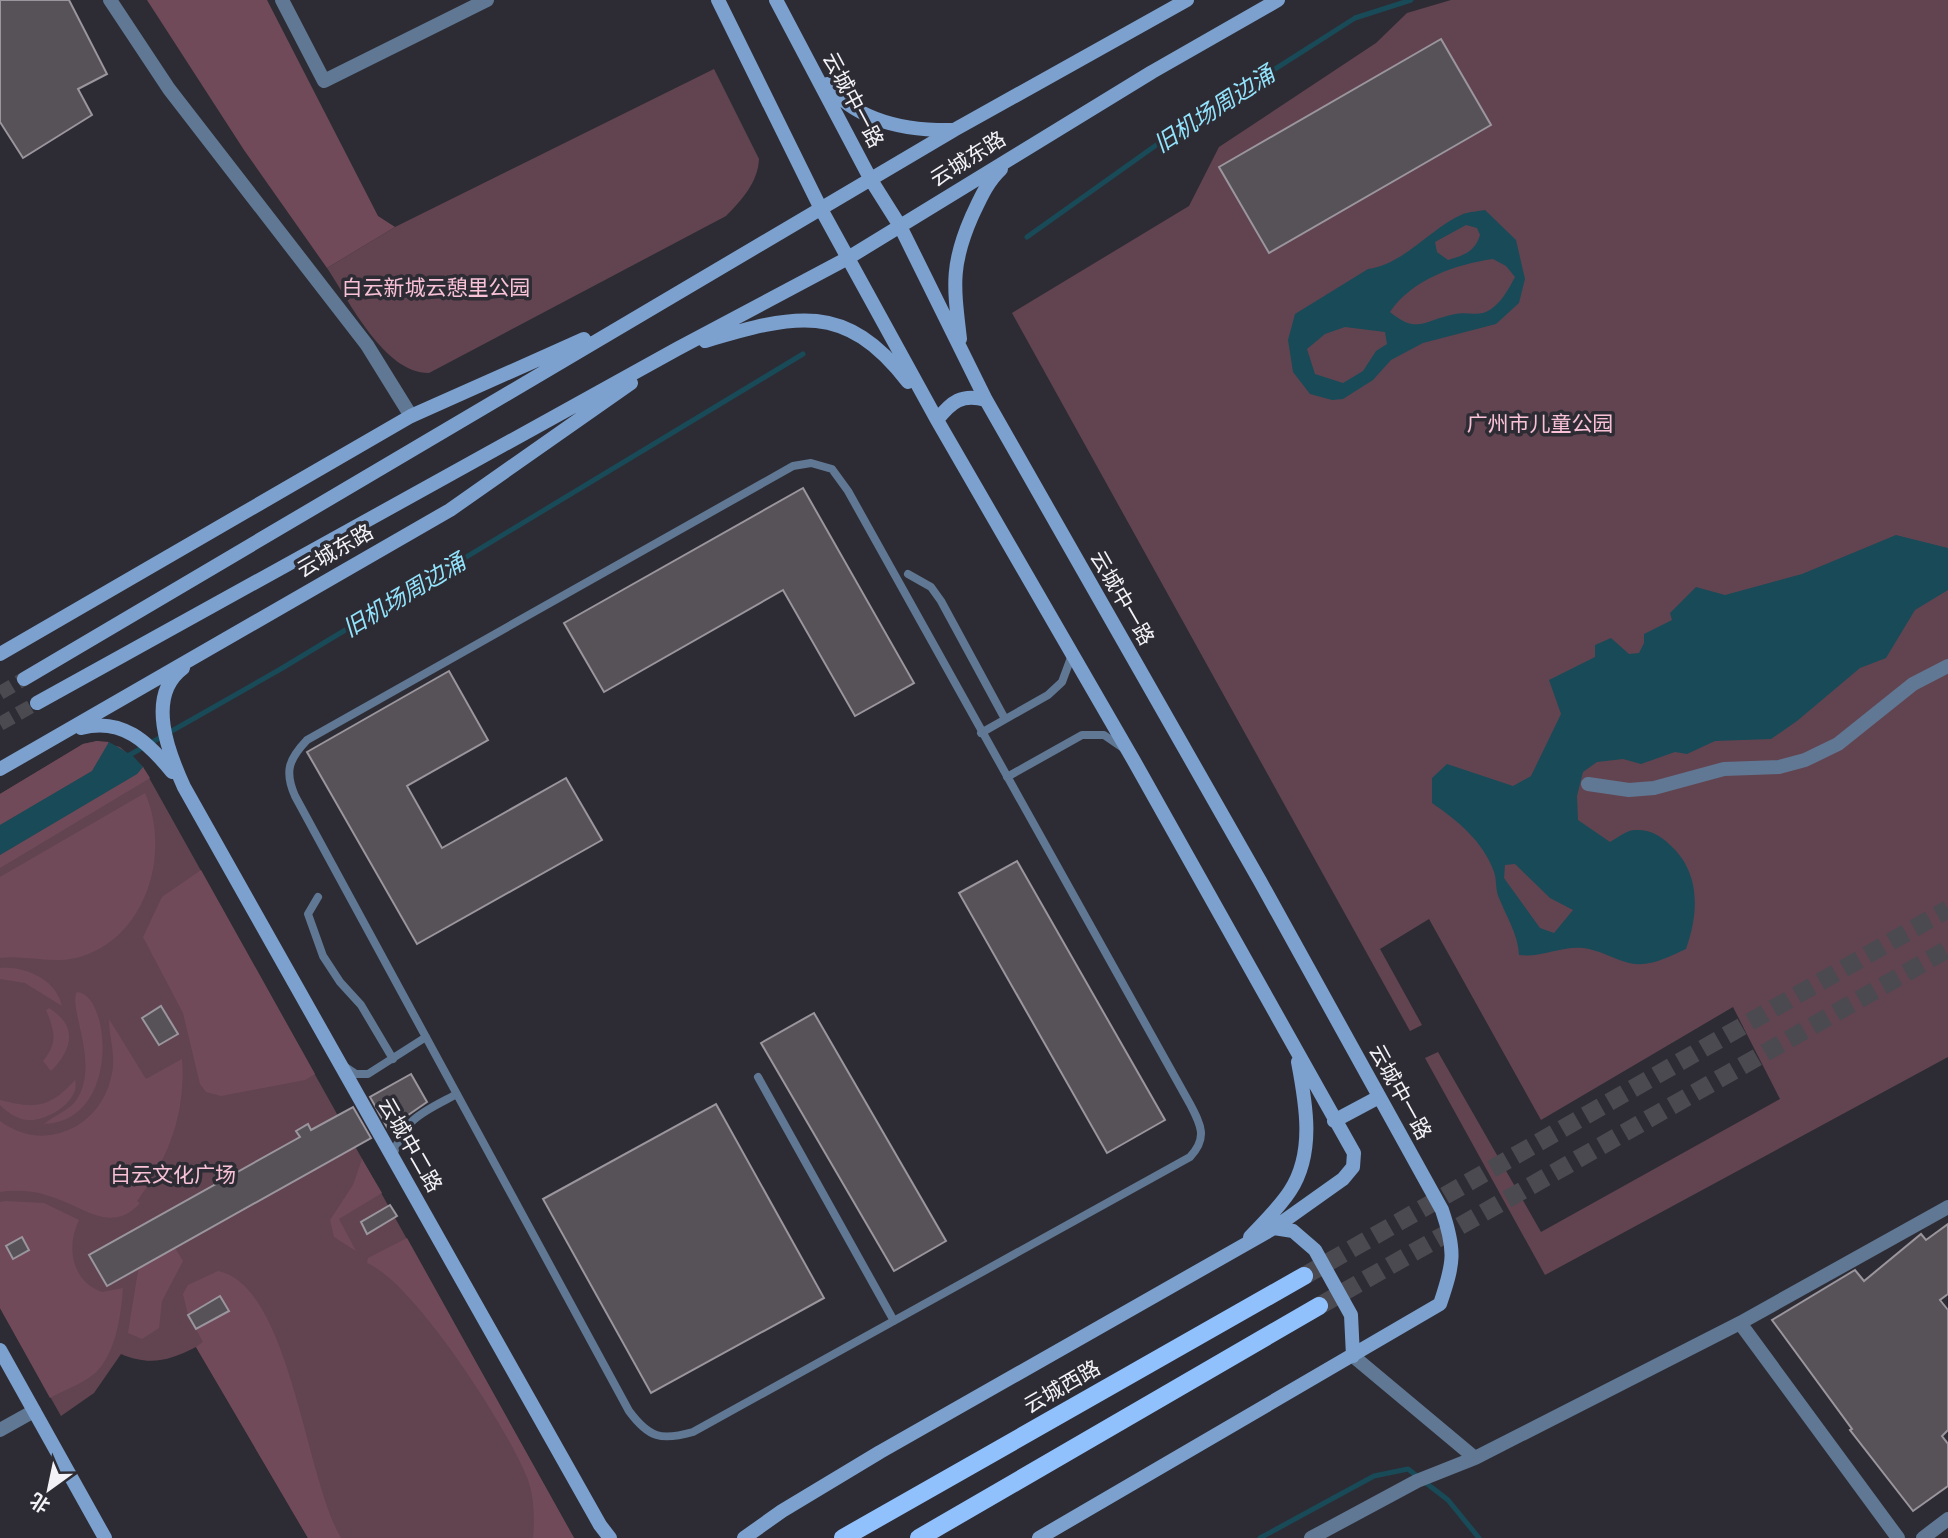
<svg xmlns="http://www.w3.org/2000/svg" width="1948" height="1538" font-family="'Fira Sans Condensed','Noto Sans SC',sans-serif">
  <rect width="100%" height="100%" fill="#2d2c34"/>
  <path fill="#624450" d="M1451,0H1948V1057L1545,1275L1425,1058L1438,1052L1541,1232L1780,1099L1733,1007L1541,1120L1429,919L1380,949L1422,1025L1410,1031L1012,313L1189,206L1219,147L1376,43L1407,13Z
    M714,69L759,159C758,182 742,200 726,216L429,373C384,373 350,302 327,268L395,227Z
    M97,741L120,747L143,767L574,1538H308L196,1347C169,1361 149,1366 121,1354L94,1393L61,1416L0,1308V794L83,744Z"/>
  <path fill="#714a59" d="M147,0H267L378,216L395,227L327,268L244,150Z
    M97,741L109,742L92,771L0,825V794L83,744Z
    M143,767L150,778L0,868V855L137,774Z
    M145,793C172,854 145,942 75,958C50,964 25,955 0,958V877Z
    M201,870L315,1074L305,1080L221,1096L206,1092L200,1084L183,1013L143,937L162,897Z
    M0,968C25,966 56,979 62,1006L25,983L0,979Z
    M77,992C111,994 121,1122 44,1124C53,1116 66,1112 75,1102C102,1066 67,1006 77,992Z
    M49,1008C78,1026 73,1049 51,1071L43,1061C58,1042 55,1032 46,1010Z
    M109,1019L146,1079L182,1059C186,1112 169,1158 137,1201L140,1203C112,1234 85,1208 55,1198C38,1191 18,1189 0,1192V1121C45,1155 103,1126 112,1073C116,1054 109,1037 109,1019Z
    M75,1080C81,1100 48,1121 29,1120C18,1120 8,1113 0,1105V1100C35,1109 50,1108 75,1080Z
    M362,1159L382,1193L339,1219L356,1251L334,1237L330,1220L353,1185Z
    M5,1201L44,1203L79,1220C66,1246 71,1281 102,1292L123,1288C121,1315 116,1355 94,1374C82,1384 64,1390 50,1398L0,1308V1202Z
    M407,1238L574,1538H533C535,1521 534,1496 528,1480C510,1431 414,1282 367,1263L368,1258Z
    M174,1246L183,1261L162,1301L159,1328L142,1339L128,1333L138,1271L145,1261Z
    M218,1271C290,1285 305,1477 341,1538H308L196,1347L203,1342L196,1329L229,1311L220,1297L188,1315L183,1294L188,1285Z"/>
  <path fill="#194a58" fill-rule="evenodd" d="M1485,210L1516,240L1525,279L1519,303L1496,324L1423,343L1391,360L1373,380L1343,399L1332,400L1310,394L1293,372L1288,340L1295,314L1368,269C1403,265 1432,227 1463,214C1469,212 1478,211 1485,210ZM1466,225L1477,228L1480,235C1475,252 1464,255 1448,260L1437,252L1435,242ZM1493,259L1506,266L1515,277C1508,290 1499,308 1483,313C1474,315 1464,312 1455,314C1424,320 1418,335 1390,312C1411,280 1456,264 1493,259ZM1345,327L1385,332L1387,344L1376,351L1363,371L1343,383L1315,374L1307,349L1325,334Z
    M1896,535L1948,548V590L1915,610L1886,658L1860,668L1797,721L1771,739L1715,741L1687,754L1675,752L1641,764L1623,759L1597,762L1583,772L1577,796L1578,820L1610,842C1617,838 1627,830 1635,830C1649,829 1660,835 1669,844C1701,872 1699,912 1686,949C1668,957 1649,968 1629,963C1613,959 1600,950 1583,948C1560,946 1542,958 1519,955C1518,934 1507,918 1499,898C1495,889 1497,880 1494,872C1483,841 1458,821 1432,803V778L1447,764L1513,786L1531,776L1561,714L1549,680L1595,657V645L1611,638L1629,654L1639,653L1644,643V634L1672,620L1670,613L1696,587L1725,595L1802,574ZM1515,864L1550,898L1573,910L1554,933L1540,928L1504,878L1505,865Z
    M109,742L133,756L143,767L137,774L0,855V825L92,771Z"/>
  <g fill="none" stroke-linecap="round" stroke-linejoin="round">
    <path stroke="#194a58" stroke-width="5" d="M1027,237L1162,141L1355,18L1411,0
      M126,757L279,670L803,354
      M1260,1538L1374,1476L1408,1469L1448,1500L1479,1538"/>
  </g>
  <path fill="#575158" stroke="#9b959d" stroke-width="2" d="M0,0H69L107,74L78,89L92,115L23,158L0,122Z
    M1441,39L1491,125L1269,253L1219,167Z
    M803,488L914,683L855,716L783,590L604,692L564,623Z
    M449,671L488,740L407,786L442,848L566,778L602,840L417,944L307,752Z
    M1017,861L1165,1120L1107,1153L959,893Z
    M161,1006L178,1034L159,1045L142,1018Z
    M814,1013L946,1241L894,1271L761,1043Z
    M411,1074L427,1102L388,1129L370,1097Z
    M716,1104L824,1298L651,1393L543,1199Z
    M353,1107L371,1138L107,1286L89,1255L300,1137L296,1131L308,1124L311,1130Z
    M390,1205L397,1216L367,1234L361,1222Z
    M1948,1224V1294L1940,1300L1948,1310V1430L1942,1436L1948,1444V1486L1913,1511L1850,1430L1852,1429L1772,1320L1855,1270L1864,1281L1921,1234L1926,1240Z
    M22,1237L29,1250L13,1259L6,1246Z
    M220,1296L229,1311L196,1329L188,1315Z"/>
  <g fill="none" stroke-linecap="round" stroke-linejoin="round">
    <path stroke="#4b4a51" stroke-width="14" stroke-dasharray="14 7" stroke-linecap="butt" d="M0,693L24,679
      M0,724L37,703"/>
    <path stroke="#4b4a51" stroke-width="18" stroke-dasharray="18 9" stroke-linecap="butt" d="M1304,1276L1948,909
      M1319,1306L1948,949"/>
    <path stroke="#607894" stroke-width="8" d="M811,463L832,469L848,491L1190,1104C1201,1125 1208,1138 1190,1157L693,1432C661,1441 649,1438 629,1411L295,796C284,771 289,759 307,740L793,466Z
      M908,574L931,587L941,601L1005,719
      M981,733L1048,695L1062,682L1072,655
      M1007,777L1082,735H1104L1123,748
      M318,897L308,914L323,956L340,982L361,1005L393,1059
      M344,1066L356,1074H368L426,1037
      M758,1077L894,1321
      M393,1156C404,1118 423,1112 457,1094"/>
    <path stroke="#607894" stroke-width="14" d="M110,0L169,89L367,345L411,416
      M282,0L324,81L487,0
      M1588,784L1629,790L1654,788L1724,769L1779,767L1805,760L1838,744L1913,684L1948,666
      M1740,1323L1898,1538
      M0,1430L34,1411
      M1475,1458L1740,1323L1948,1207
      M1311,1538L1417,1481L1475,1458L1353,1356
      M1923,1538L1948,1519"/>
    <path stroke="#7ca1cf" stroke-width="14" d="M718,0L821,209L937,420L1134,761L1354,1153L1353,1167L1343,1179L1274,1228L880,1452L782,1511L744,1538
      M776,0L871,180L900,226L986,400L1260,881L1442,1210C1456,1251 1454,1263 1440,1304L1039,1538
      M827,84C857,122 908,131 954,130
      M960,339C954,287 950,266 972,216C980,199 987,182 1001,169
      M705,341C794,315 845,300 908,382
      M937,420C951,402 962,393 986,400
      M0,654L411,416L584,339
      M183,668C145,696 169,754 184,787L600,1525L610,1538
      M24,679L954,130L1187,0
      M37,703L677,349L848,258L1152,72L1278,0
      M81,728C122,717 148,742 172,772
      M0,769L450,510L631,383
      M1334,1121L1379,1097
      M1274,1228L1293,1231L1315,1250L1351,1315L1353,1356
      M1250,1237C1263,1223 1279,1208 1290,1191C1315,1153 1306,1104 1298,1062
      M0,1350L105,1538"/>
    <path stroke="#91c1fd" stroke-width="18" d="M843,1538L1304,1276
      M919,1538L1319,1306"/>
  </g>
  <g text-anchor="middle" stroke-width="7" stroke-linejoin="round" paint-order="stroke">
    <g font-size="21" fill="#f2f2f7" stroke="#2d2c34">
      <text transform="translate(853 100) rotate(62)" y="7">云城中一路</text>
      <text transform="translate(968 159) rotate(-32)" y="7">云城东路</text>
      <text transform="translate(335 551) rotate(-30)" y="7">云城东路</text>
      <text transform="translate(1122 598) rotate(60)" y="7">云城中一路</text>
      <text transform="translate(1400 1092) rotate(61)" y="7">云城中一路</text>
      <text transform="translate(410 1145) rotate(60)" y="7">云城中二路</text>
      <text transform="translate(1062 1387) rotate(-30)" y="7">云城西路</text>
    </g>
    <g font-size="21" fill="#f9c1d6" stroke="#2d2c34">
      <text x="436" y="295">白云新城云憩里公园</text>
      <text x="1540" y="431">广州市儿童公园</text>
      <text x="173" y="1182">白云文化广场</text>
    </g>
    <g font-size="23" font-style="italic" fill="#92e3fc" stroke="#2d2c34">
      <text transform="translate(1214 109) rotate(-33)" y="8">旧机场周边涌</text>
      <text transform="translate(404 595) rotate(-31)" y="8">旧机场周边涌</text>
    </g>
  </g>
  <g transform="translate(49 1489) rotate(213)" stroke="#2d2c34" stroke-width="5" paint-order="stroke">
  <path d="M0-5L12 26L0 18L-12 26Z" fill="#f2f2f7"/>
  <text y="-10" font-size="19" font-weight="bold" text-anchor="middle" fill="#f2f2f7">北</text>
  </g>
</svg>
